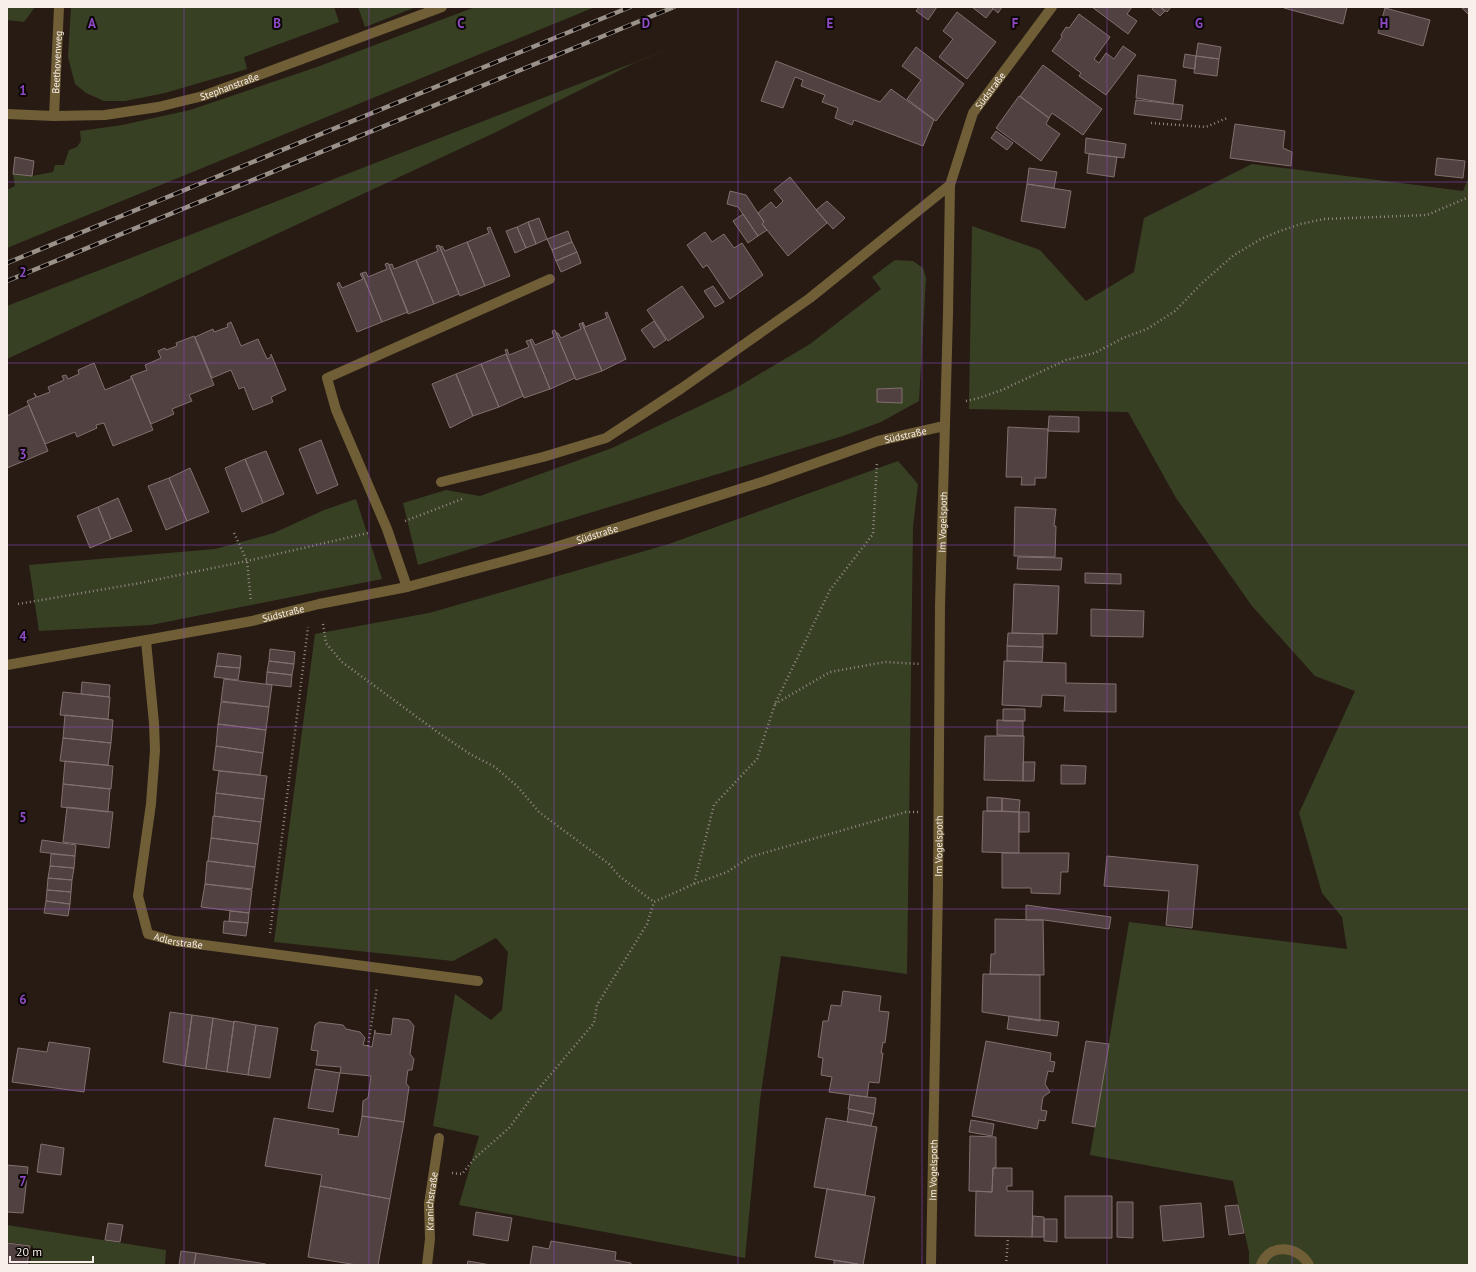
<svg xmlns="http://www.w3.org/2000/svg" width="1476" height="1272" font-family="'PT Sans',sans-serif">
  <rect width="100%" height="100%" fill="#271b14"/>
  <path fill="#384024" d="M7,7H35L24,22L7,20Z
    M71,7H334L339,22L244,57L247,69L165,93L125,101H104L86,93L75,84L68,57Z
    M358,7H416L365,27Z
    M475,7H595L7,248V190L15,186L13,174L32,176L53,172L55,165H64L69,150L77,147L81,141L80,131L122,125L190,110L317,67Z
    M687,42L634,63L494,133L7,359V306Z
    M1252,164L1463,191L1469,176V1265H1249V1252L1233,1181L1090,1155L1129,922L1347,949L1342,917L1322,893L1299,813L1355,691L1315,676L1252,606L1176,498L1128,412L969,409L972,226L1040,250L1086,301L1134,272L1144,218Z
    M895,260L913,261L923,268L926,278L919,401L881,422L843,436L418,565L403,503L446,490L480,496L612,448L731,391L810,344L881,289L872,277Z
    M898,461L918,484L913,527L907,974L781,956L760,1100L745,1258L459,1205L479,1136L433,1126L455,994L491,1020L502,1010L508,952L496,938L453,961L274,942L315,634L429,613L669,544Z
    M356,499L382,579L151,625L39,631L29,565L215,549L274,533L324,510Z
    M7,1225L166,1250L165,1265H30L33,1246L7,1242Z"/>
  <path fill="#524141" stroke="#826f6f" d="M919,7H937L928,20L916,11Z
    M972,7H991L993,9L986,18Z
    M991,7H1002L998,13Z
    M1092,7H1132L1127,14L1137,21L1128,34Z
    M1153,7H1160L1165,11L1160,16L1152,9Z
    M1160,7H1171L1167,12Z
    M1284,7H1347L1343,24L1284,8Z
    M1461,7H1469V15Z
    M1385,8L1430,20L1423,46L1378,33Z
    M957,12L996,42L967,79L939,57L953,39L943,31Z
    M1079,14L1110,37L1094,59L1099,63L1106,53L1114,59L1123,46L1136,55L1106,95L1079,76L1081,73L1052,51L1062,37L1061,35L1066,27L1069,28Z
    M1198,43L1221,47L1219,59L1196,56Z
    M916,47L964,84L936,121L907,99L921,80L902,66Z
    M1185,54L1196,56L1195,69L1183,67Z
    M1196,56L1219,59L1217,76L1194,73Z
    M776,61L880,102L891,89L934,120L923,146L854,120L852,125L835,118L838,108L822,102L825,95L801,86L803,80L795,77L783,108L761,101Z
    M1043,65L1102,109L1083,135L1052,113L1049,118L1020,96Z
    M1138,75L1176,80L1173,104L1136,98Z
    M1019,96L1049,118L1046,124L1060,134L1041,161L996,128Z
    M1136,100L1183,105L1181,120L1134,114Z
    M1235,124L1285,131L1283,148L1292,152L1291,166L1230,158Z
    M996,131L1013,143L1007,150L991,138Z
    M1086,138L1126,144L1124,158L1085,153Z
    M1089,154L1117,157L1114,177L1087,173Z
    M15,157L34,161L32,176L13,174Z
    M1437,158L1465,161L1463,178L1435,175Z
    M1029,168L1057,172L1054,188L1027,184Z
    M790,177L827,223L788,256L762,224L764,222L758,213L771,202L776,208L783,201L774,190Z
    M1027,184L1071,191L1065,228L1021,221Z
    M730,191L746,195L764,222L762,224L767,230L758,236L738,207L727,204Z
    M827,201L845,218L833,229L816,210Z
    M743,214L758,236L748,243L733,221Z
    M539,218L547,239L536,244L528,222Z
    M528,222L536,244L526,248L517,227Z
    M490,227L510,276L485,286L467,242L489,233L487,228Z
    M517,227L526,248L515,253L506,231Z
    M568,231L572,242L552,250L547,239Z
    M705,232L712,242L724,234L734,248L742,243L763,275L730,299L707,265L703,268L687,245Z
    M467,242L485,286L460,296L440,247L442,246L445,251Z
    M572,242L577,252L556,261L552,250Z
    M439,245L459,294L434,304L416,260L438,251L436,246Z
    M577,252L581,263L561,272L556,261Z
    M416,260L434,304L408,314L389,265L392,264L394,269Z
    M388,263L408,312L382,322L362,273L366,272L368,277L387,269L385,264Z
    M362,273L382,322L357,332L337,284L339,282L342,288L363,279L360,274Z
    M682,286L704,317L668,341L647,310Z
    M713,286L724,302L715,307L704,291Z
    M607,312L626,359L602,371L582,323L583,322L585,327L607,318L605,313Z
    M654,321L666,340L654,348L641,330Z
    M231,322L241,346L258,339L267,359L271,357V354L286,390L271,397L273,402L253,410L244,387L239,389L231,370L212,378L195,337L213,329L214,332L228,327L227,324Z
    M582,323L602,371L576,380L556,333H558L561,338L581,329L579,324Z
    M555,330L575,378L550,389L530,340L532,339L535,345L554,337L552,331Z
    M194,336L214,385L189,395L192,401L172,409L174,414L151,424L131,376L147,370L145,365L161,358L158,351L165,348L166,350L177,346L176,343Z
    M530,340L550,389L524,398L505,350L507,349L509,355L529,347L526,341Z
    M506,354L523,396L499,407L481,364Z
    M94,363L105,390L131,379V376L153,430L113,446L104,423L96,425L97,428L77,437L75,432L45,444L27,401L36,397L34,393L37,397L50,392L48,387L64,380L62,376L66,375L68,379L79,374L78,370Z
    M481,364L499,407L473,416L456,374Z
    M456,374L473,416L450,428L432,384Z
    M902,388V403L877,402V389Z
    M29,405L48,451L7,468V416Z
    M1049,416L1079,417V432L1048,431Z
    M1008,427L1048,429L1046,478H1035V485H1021L1022,477H1006Z
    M321,440L338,485L317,494L299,449Z
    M266,451L284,494L263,503L245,459Z
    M245,459L263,503L242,512L225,468Z
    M190,468L209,512L187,521L169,478Z
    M169,478L187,521L166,530L148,486Z
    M118,498L132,531L111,539L98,507Z
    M98,507L111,539L90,548L77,516Z
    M1015,507L1056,509L1054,526H1056L1055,557L1014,556Z
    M1018,557L1062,558L1061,570L1017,569Z
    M1085,573L1121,574V584L1085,583Z
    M1014,584L1059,586L1057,634L1012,633Z
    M1091,609L1144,611L1143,637L1091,636Z
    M1008,633L1043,634V647L1007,646Z
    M1007,646L1043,647L1042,662L1007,661Z
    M270,649L295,652L294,664L269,661Z
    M218,653L241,656L240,668L216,666Z
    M269,661L294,664L292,675L267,672Z
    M1004,661L1066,663V683L1116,684V712L1064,711L1065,696L1042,695L1041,707L1002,705Z
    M216,666L240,668L238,680L214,677Z
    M267,672L292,675L291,687L266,684Z
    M224,679L272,685L269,707L221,701Z
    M82,682L110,685L109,697L81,694Z
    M63,692L110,697L108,719L60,715Z
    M221,702L269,707L266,730L218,724Z
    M1003,709H1025V721H1003Z
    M65,715L113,720L111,743L63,738Z
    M997,720L1023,721V736L997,735Z
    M218,724L266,730L263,753L216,746Z
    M985,736H1024L1023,781L984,780Z
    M63,738L111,743L108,765L60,761Z
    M216,746L263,753L260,775L213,770Z
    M65,761L113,766L111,789L63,784Z
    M1023,762H1035L1034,781H1023Z
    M1061,765L1086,766L1085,784H1061Z
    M219,771L267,776L264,799L216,793Z
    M63,784L110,789L108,812L61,807Z
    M216,793L264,799L261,822L214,816Z
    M987,797L1002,798V811H987Z
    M1002,798L1020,800L1019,812L1002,811Z
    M67,807L113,812L109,848L63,842Z
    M983,811L1019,812V853L982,852Z
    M1019,812H1029V832H1019Z
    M213,816L261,822L258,844L211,838Z
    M211,838L258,844L255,867L208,861Z
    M42,840L76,845L75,856L40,852Z
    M1002,853H1069L1068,872H1061L1060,894L1031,893V888H1002Z
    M51,854L75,856L74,868L50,866Z
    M1107,856L1198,865L1192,928L1166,925L1169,891L1104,886Z
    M207,861L255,867L252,889L205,884Z
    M50,866L74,868L72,880L48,878Z
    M48,878L72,880L71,892L47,890Z
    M205,884L252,890L249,913L201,907Z
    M47,890L71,892L70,904L46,901Z
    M46,901L70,904L68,916L44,913Z
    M1026,905L1111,917L1109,929L1044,920H1026Z
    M230,911L249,913L248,923L229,921Z
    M995,919L1043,920L1044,975L990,974L991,954H995Z
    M224,921L248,923L246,936L223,933Z
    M983,974L1040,975V1021L982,1012Z
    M843,991L881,996L879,1011L889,1012L885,1043L883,1042L881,1053H883L879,1083L869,1082L867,1097L829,1092L832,1077L821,1075L823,1058L818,1057L823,1021H828L831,1005L841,1006Z
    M170,1012L192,1015L185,1066L163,1062Z
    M192,1015L213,1018L206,1069L185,1066Z
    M1009,1016L1059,1022L1057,1036L1007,1029Z
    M213,1018L234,1022L227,1072L206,1069Z
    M393,1018L409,1020L414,1026L410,1054L414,1059L412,1070H408L406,1083L409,1087L404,1122L362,1116L363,1101L368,1098L371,1076L340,1073L341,1067L316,1065L318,1051L311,1050L315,1025L319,1022L343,1025L346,1029L360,1032L365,1038L363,1045L372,1047L375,1030V1033L391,1035Z
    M234,1021L256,1025L248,1075L227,1072Z
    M256,1025L278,1028L270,1078L248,1075Z
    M986,1041L1051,1053L1050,1061L1055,1062L1053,1072L1048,1071L1045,1084L1050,1092L1043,1097L1041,1110L1047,1111L1045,1121L1039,1120L1037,1129L972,1116Z
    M1086,1041L1109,1044L1095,1127L1072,1123Z
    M49,1042L90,1048L84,1092L12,1082L18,1048L47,1052Z
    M315,1069L340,1073L333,1112L308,1108Z
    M850,1095L876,1098L874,1114L848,1109Z
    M849,1109L874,1114L871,1126L847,1122Z
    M362,1116L404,1122L390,1199L320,1186L322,1175L265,1166L274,1118L339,1129L338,1134L358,1137Z
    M826,1118L877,1127L865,1195L814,1187Z
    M971,1120L994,1124L992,1136L969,1132Z
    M970,1136L996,1137V1168H993L992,1192L969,1191Z
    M41,1144L64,1148L61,1175L37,1172Z
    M7,1165L28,1167L23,1213L7,1212Z
    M993,1168H1012V1186H1007V1191H1033L1032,1237L975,1236L976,1191L992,1192Z
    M320,1186L390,1199L378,1265H357L308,1257Z
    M827,1189L875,1197L863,1265L815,1257Z
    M1065,1196H1112V1238H1065Z
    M1117,1202H1133V1238L1117,1237Z
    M1201,1203L1204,1237L1163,1241L1160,1206Z
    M1238,1205L1244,1233L1229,1235L1225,1206Z
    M476,1212L512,1218L508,1241L473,1235Z
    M1033,1216L1044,1217V1237H1032Z
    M1044,1219H1057V1242L1044,1241Z
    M108,1223L123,1225L120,1242L105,1240Z
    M551,1241L616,1252L615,1260L631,1263V1265H530L533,1246L549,1249Z
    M7,1243L30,1246L27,1265H7Z
    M181,1251L196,1253L194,1265H179Z
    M196,1253L266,1264V1265H194Z
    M834,1260L858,1264V1265H834Z
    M468,1261L491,1265H467Z"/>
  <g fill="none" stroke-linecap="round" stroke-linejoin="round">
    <path stroke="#938882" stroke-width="2.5" stroke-dasharray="1 3" stroke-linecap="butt" d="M1151,123L1206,127L1227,118
      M966,401L979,398L1002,390L1066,360L1095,353L1123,338L1147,329L1175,311L1202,283L1234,255L1261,239L1280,231L1301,224L1324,219L1427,215L1469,197
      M405,521L462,499
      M234,533L247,561L251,602
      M18,604L140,583L247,561L368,533
      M323,624L326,643L342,662L436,731L470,754L495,767L517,786L539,812L609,864L619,876L654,902
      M775,704L830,672L885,662L921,664
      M694,884L727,872L750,857L906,812H920
      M270,933L308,627
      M368,1046L377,987
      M452,1173L462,1174L475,1158L509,1128L535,1093L594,1023L597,1005L647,924L654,902L694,884L714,805L757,759L775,704L830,590L873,534L877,462
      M1006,1265L1008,1237"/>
    <path stroke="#6f5e36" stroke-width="10" d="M407,587L387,529L336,410L327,378L550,279"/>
    <g stroke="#6f5e36" stroke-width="10">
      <path id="s1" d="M7,114L54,116L105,115L158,107L203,96L442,7"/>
      <path id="s2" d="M54,116L59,7"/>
      <path d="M441,482L543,457L606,438L682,388L810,298L950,185"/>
      <path id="s3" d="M146,641L154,723L155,750L151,804L138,896L148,934L174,941L478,981"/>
      <path id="s4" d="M7,665L252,621L319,604L407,587L546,550L765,481L878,441L944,426"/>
      <path id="s5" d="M427,1265L430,1239L429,1204L439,1138"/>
      <path id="s6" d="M931,1265L938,887L940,606L948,314L950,185L973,113L1052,7"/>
      <path d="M1261,1265C1269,1242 1299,1246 1309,1265"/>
    </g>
    <g stroke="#9b918b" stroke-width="4.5">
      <path id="rail" d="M7,263L630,7
        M7,281L674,7"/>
    </g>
    <use href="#rail" stroke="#0c0705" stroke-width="3" stroke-dasharray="9" stroke-linecap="butt"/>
  </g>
  <path fill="none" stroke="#8e49c5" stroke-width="1" stroke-opacity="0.55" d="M184,7V1265M369,7V1265M554,7V1265M738,7V1265M922,7V1265M1107,7V1265M1292,7V1265M7,182H1469M7,363H1469M7,545H1469M7,727H1469M7,909H1469M7,1090H1469"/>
  <g text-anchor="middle" stroke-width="4" stroke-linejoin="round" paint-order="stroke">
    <g font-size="10" fill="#f8efea" stroke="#0c0705">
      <text dy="4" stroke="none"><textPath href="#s2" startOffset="54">Beethovenweg</textPath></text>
      <text dy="4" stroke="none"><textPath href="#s1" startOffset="226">Stephanstraße</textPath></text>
      <text dy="4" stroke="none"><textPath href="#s6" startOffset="1184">Südstraße</textPath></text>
      <text dy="4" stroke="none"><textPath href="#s4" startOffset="929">Südstraße</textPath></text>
      <text dy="4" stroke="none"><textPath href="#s6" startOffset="743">Im Vogelspoth</textPath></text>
      <text dy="4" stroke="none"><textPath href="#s4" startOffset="605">Südstraße</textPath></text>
      <text dy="4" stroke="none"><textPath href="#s4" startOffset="281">Südstraße</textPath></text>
      <text dy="4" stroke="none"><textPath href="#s6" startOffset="419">Im Vogelspoth</textPath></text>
      <text dy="4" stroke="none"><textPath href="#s3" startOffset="327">Adlerstraße</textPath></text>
      <text dy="4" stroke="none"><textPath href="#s6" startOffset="95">Im Vogelspoth</textPath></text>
      <text dy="4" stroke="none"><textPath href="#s5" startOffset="64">Kranichstraße</textPath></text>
    </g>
  </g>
  <g font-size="13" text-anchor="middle" font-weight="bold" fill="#8e49c5" stroke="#0c0705" stroke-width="4" stroke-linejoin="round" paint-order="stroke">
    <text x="92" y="28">A</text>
    <text x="277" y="28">B</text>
    <text x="461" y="28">C</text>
    <text x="646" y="28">D</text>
    <text x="830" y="28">E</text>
    <text x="1015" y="28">F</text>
    <text x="1199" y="28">G</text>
    <text x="1384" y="28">H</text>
    <text x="23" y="95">1</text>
    <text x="23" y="277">2</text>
    <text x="23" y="459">3</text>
    <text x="23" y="641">4</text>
    <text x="23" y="822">5</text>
    <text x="23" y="1004">6</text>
    <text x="23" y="1186">7</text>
  </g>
  <rect width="1476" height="1272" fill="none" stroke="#f8efea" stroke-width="16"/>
  <path d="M10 1256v6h83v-6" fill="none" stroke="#f8efea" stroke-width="2"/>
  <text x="16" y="1256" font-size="12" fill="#f8efea" stroke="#0c0705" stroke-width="3" paint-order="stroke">20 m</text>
</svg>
